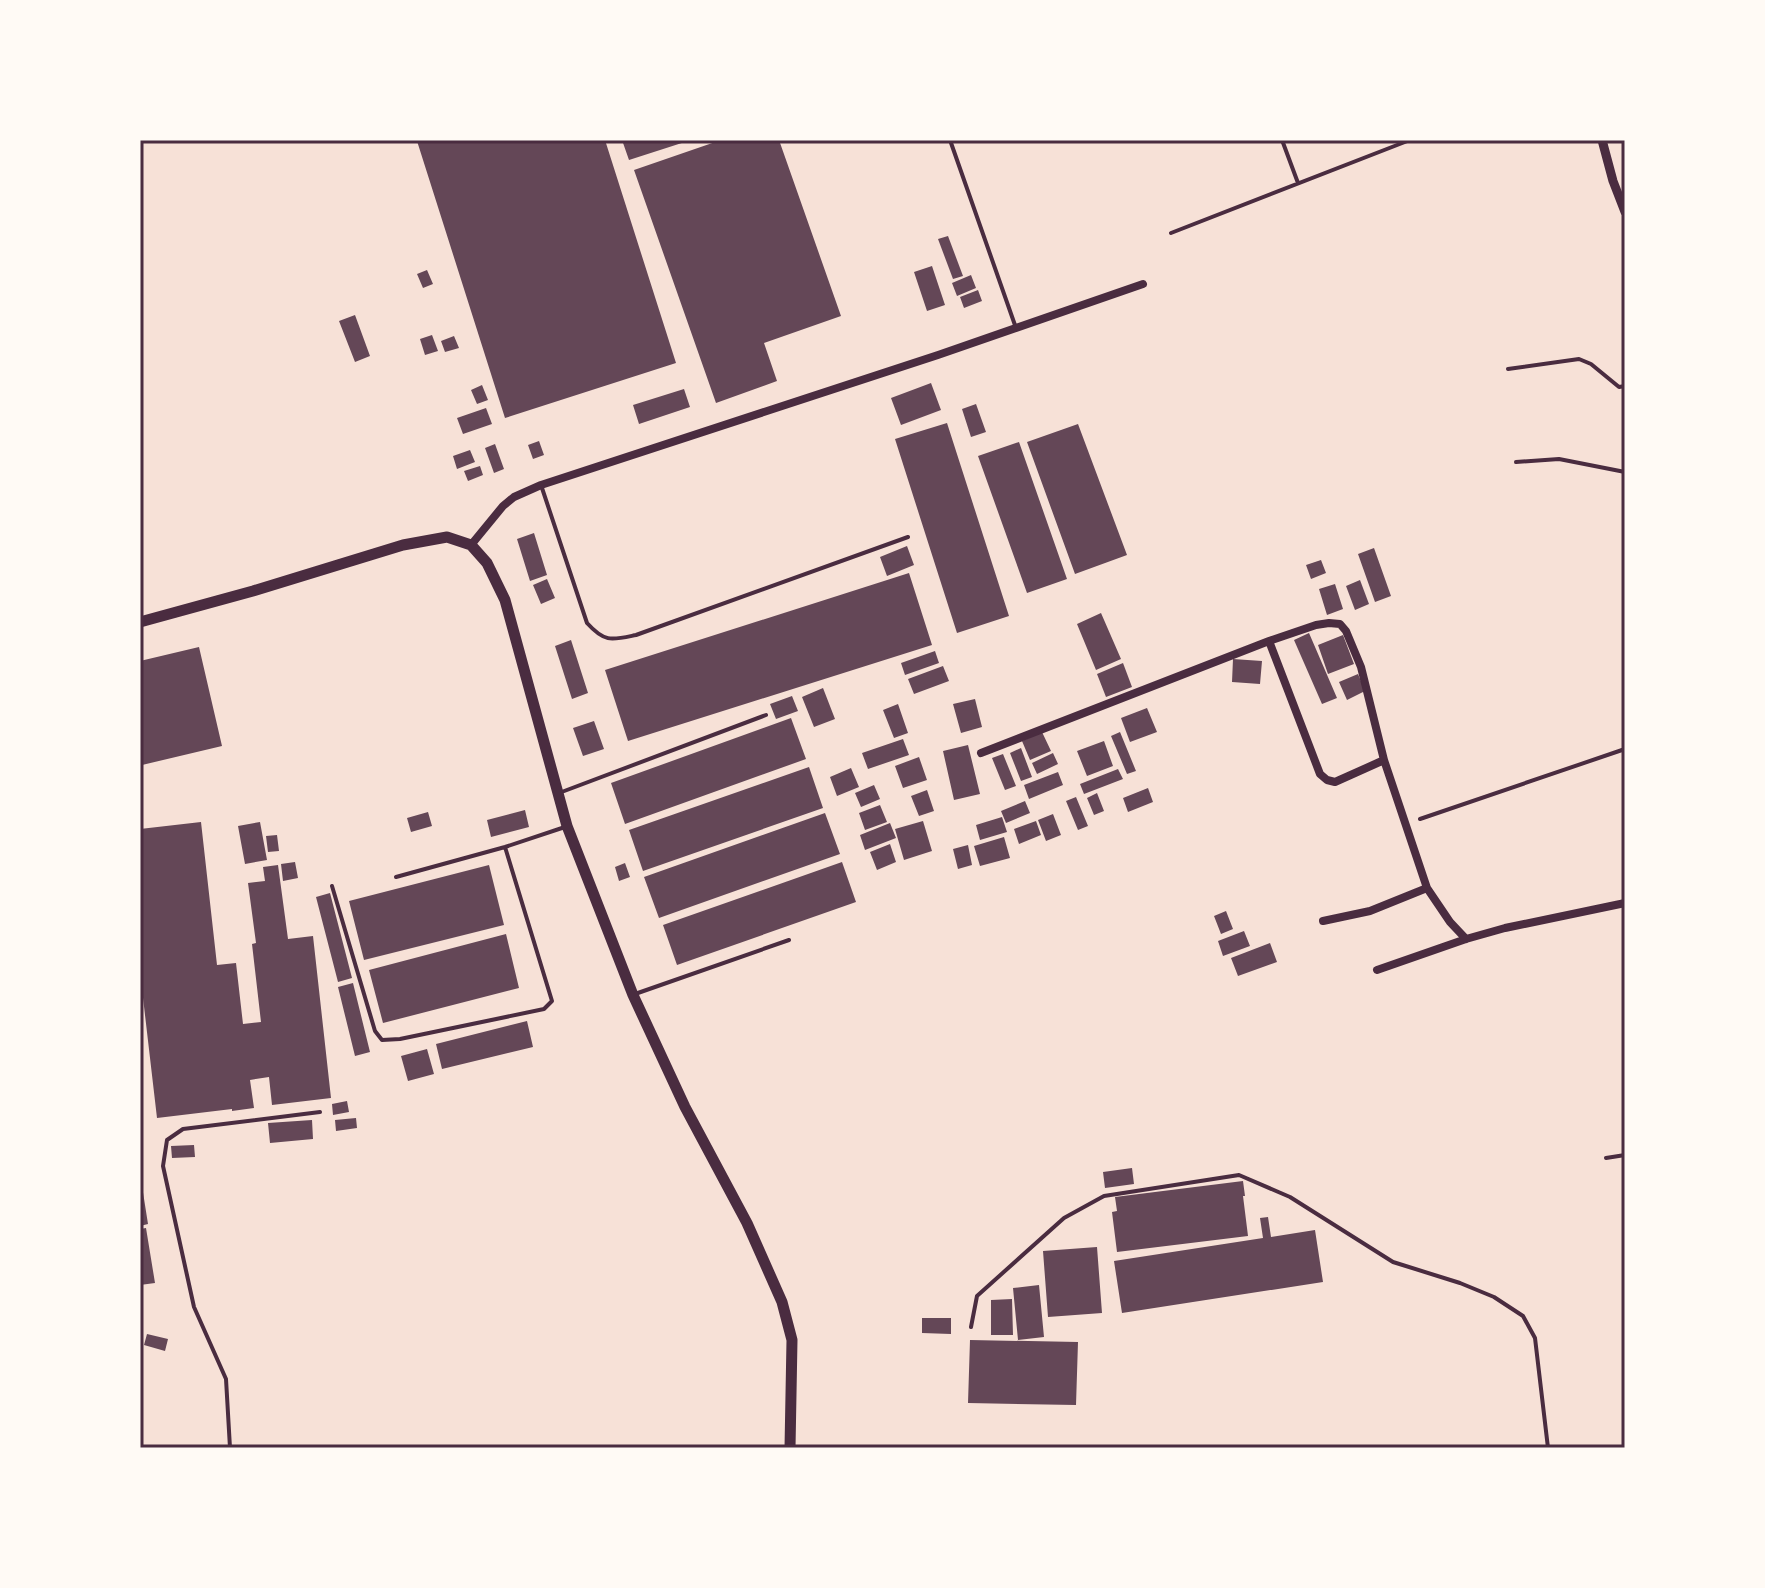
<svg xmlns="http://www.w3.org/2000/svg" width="1765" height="1588" font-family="'Space Grotesk',sans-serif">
  <rect width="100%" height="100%" fill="#f7e1d7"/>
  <path fill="#644757" d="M421,140H605L676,363L505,418L417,141Z
    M622,140H688V141L629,160Z
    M721,140H779L841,316L764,343L777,381L716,403L634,170Z
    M948,236L963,276L953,279L938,239Z
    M932,266L945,305L927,311L914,272Z
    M427,270L433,284L423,288L417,274Z
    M971,275L976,288L957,296L952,283Z
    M978,290L982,301L964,308L960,297Z
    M355,315L370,356L355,362L339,321Z
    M432,335L438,351L425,355L420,339Z
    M454,336L459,348L445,352L441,341Z
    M931,383L941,410L901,425L891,398Z
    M482,385L488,400L477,404L471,390Z
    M684,389L690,407L639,424L633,405Z
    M976,404L986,432L971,437L962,409Z
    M486,408L492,424L463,434L457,418Z
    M947,423L1009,616L957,633L895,439Z
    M1078,424L1127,555L1075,574L1027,442Z
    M539,441L544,455L533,459L528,445Z
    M1019,442L1067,579L1027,593L978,456Z
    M495,444L504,469L494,473L485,448Z
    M470,450L475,462L457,469L453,456Z
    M480,466L483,475L468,481L464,471Z
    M534,533L547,575L530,581L517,539Z
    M907,546L914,565L887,576L880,557Z
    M1374,548L1391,596L1375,602L1358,554Z
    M1321,560L1326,573L1311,579L1306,565Z
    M909,573L932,645L628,741L605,670Z
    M547,579L555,598L541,604L533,585Z
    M1360,580L1369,604L1355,610L1346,586Z
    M1335,584L1343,609L1327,615L1319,589Z
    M1101,613L1121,659L1096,670L1077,624Z
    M1309,633L1337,698L1322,704L1294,640Z
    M1343,635L1354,664L1328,674L1318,645Z
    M571,640L588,693L572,699L555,646Z
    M199,647L222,746L142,765L140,758V661Z
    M935,651L939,663L905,675L901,663Z
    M1233,659L1262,661L1260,684L1232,682Z
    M1123,663L1132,687L1106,697L1097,674Z
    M943,666L949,681L914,694L908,679Z
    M1358,674L1365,691L1347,700L1339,682Z
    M823,688L835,719L814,727L802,697Z
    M792,696L798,711L776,719L770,704Z
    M975,699L982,727L961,733L953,704Z
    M898,704L908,733L894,738L883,710Z
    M1147,708L1157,732L1130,742L1121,718Z
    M791,718L806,759L625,824L611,783Z
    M594,721L604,749L583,756L573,728Z
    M1042,732L1051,751L1030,760L1022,741Z
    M1120,732L1136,771L1127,774L1111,736Z
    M903,739L909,755L868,769L862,753Z
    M1104,741L1113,766L1087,776L1077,751Z
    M968,745L980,794L954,800L943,751Z
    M1021,748L1032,777L1021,781L1010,753Z
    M1053,753L1058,764L1037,774L1032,763Z
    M1003,754L1016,786L1005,790L992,758Z
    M919,757L927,780L903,788L895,766Z
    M809,767L823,808L643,871L629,830Z
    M851,768L859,787L837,796L830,777Z
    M1118,769L1123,779L1084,794L1080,784Z
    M1058,772L1063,785L1029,799L1024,785Z
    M874,785L880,799L861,807L855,793Z
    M1148,788L1153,802L1128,812L1123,798Z
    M927,790L934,811L919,816L911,796Z
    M1097,793L1104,811L1094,815L1087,798Z
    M1076,797L1088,826L1078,830L1066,801Z
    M1025,801L1030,813L1006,823L1001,811Z
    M880,805L887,822L865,830L859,813Z
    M525,810L529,827L491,837L487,820Z
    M428,812L432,826L411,832L407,818Z
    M825,813L840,854L659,918L644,877Z
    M1053,814L1061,835L1046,841L1038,820Z
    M1002,817L1007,832L980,840L976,825Z
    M923,821L932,851L904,860L895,829Z
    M1036,821L1041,835L1019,844L1014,829Z
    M201,822L217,965L236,963L243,1024L261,1022L252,944L256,943L248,883L265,881L263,867L278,865L288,939L313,936L331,1098L272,1105L269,1077L250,1080L254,1108L232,1111V1109L157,1118L140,972V829Z
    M260,822L267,860L245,864L238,826Z
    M890,823L896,838L865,850L860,835Z
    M277,835L279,851L268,852L266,836Z
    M1004,837L1010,858L980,866L974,846Z
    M890,844L896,862L877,870L870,852Z
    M968,845L972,865L958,869L953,849Z
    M295,862L298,878L283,881L281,864Z
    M842,862L856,902L677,965L663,925Z
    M625,863L630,877L619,881L615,867Z
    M489,865L504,925L364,960L349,901Z
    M330,893L352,978L338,982L316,897Z
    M1226,911L1233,929L1221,934L1214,916Z
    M1244,931L1250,946L1223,956L1218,941Z
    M506,934L519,988L383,1023L369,970Z
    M1270,943L1277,962L1238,976L1231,958Z
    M353,983L370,1052L355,1056L338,987Z
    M527,1021L533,1047L442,1069L436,1044Z
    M427,1049L434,1074L408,1081L401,1056Z
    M347,1101L349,1112L333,1115L332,1104Z
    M356,1118L357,1128L336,1131L335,1120Z
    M312,1120L313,1139L270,1143L268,1123Z
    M194,1145L195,1157L172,1158L171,1146Z
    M1132,1168L1134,1184L1105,1188L1103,1172Z
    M1243,1181L1245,1196H1243L1248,1236L1117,1252L1112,1212L1117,1211L1115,1197Z
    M140,1186H142L148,1224L140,1226Z
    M1268,1217L1271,1237L1315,1230L1323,1282L1122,1313L1114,1261L1263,1238L1260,1218Z
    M146,1228L155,1283L140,1285V1229Z
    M1097,1247L1102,1313L1048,1317L1043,1251Z
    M1039,1285L1044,1337L1018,1340L1013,1288Z
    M1012,1299L1013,1335H991V1300Z
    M922,1318H951V1334L922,1333Z
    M147,1334L168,1339L165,1351L144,1345Z
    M970,1340L1078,1342L1076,1405L968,1403Z"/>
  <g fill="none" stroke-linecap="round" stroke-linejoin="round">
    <path stroke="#4a2c40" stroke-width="4" d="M950,140L1016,328
      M1282,140L1298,183
      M1171,233L1410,140
      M1508,369L1579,359L1591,364L1619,387L1625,386
      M1516,462L1559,459L1625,472
      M541,485L587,623C605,643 612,640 636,635L908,537
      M559,793L766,715
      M1420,819L1625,749
      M396,877L505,847L565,827
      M332,886L375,1031L382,1040L400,1039L544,1009L552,1001L505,847
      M635,994L789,940
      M1606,1158L1625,1155
      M971,1327L977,1296L1064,1218L1104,1196L1239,1175L1290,1197L1393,1262L1460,1283L1494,1297L1523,1316L1535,1338L1548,1448
      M230,1448L226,1379L194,1307L163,1166L167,1140L183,1129L320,1112"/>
    <path stroke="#4a2c40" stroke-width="8" d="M471,545L503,506L514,497L541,485L938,355L1143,284
      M1269,641L1320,774L1327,780L1335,782L1384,760
      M981,753L1269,641L1316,625L1329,623L1340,624L1346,631L1361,667L1384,760L1427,888L1450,922L1466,939
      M1323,921L1370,911L1427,888
      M1377,970L1466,939L1505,928L1625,903"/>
    <path stroke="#4a2c40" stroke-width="9" d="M1602,140L1613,181L1625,212"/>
    <path stroke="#4a2c40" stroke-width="11" d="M140,622L253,591L403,545L447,537L471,545L487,563L505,600L567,826L633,995L685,1107L747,1223L782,1302L792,1340L790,1448"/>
  </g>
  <rect width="1765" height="1588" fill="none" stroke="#fffaf5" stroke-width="284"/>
  <rect x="142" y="142" width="1481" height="1304" fill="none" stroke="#4a2c40" stroke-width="3"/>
</svg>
